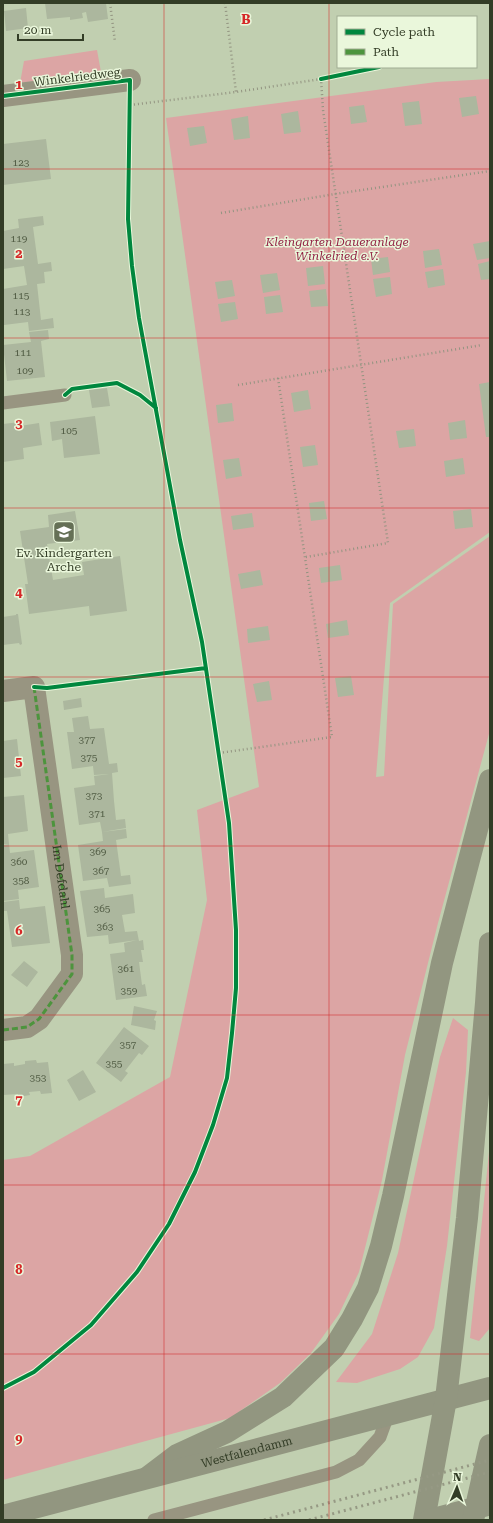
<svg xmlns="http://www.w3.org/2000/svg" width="493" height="1523" font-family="'Roboto Serif',serif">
  <rect width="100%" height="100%" fill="#c1cfb0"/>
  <path fill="#dca5a4" d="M97,50L101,72L20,83L24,61Z
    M490,79V532L390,603L376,777L384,776L393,604L490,536V730L438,923L405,1055L382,1180L359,1272L339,1314L311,1353L280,1383L230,1418L3,1480V1160L30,1156L170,1077L207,900L197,810L259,787L166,118L436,82Z
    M453,1018L468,1030L466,1072L447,1246L434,1328L418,1357L400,1369L357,1383L336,1382L372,1334L398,1253L440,1057Z
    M490,1142V1328L479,1341L470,1338Z"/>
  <path fill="#acb79e" d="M45,3H106L108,19L88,22L86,12L82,13L83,18L70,20V17L47,19Z
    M26,8L28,28L6,31L4,11Z
    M476,96L479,114L462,117L459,98Z
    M419,101L422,124L405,126L402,103Z
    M364,105L367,122L351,124L349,107Z
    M298,111L301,132L284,134L281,114Z
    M248,116L250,138L234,140L231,119Z
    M204,126L207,143L190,146L187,128Z
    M46,139L51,179L3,185V144Z
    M43,216L44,225L33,227L38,264L51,262L52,271L44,272L45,283L37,284L41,320L53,318L54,328L29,331L28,322L4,325L3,289L27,285L24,266L3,269V231L19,228L18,219Z
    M490,241V258L477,260L473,244Z
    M439,249L442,265L425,268L423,251Z
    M388,257L390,272L373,275L371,259Z
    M490,261V279L481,280L478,264Z
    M323,266L325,284L308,286L306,268Z
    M443,269L445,285L428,288L425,272Z
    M277,273L280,290L263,293L260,275Z
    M390,277L392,294L376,297L373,279Z
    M232,280L235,296L218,299L215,282Z
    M326,289L328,306L311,307L309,291Z
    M280,295L283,312L266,314L264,297Z
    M235,302L238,319L221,322L218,304Z
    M48,330L49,339L41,341L45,377L7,381L3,345L31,342L29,332Z
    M490,382V437H486L479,384Z
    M107,388L110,406L92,408L89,390Z
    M308,390L311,409L294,412L291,393Z
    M232,403L234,421L218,423L216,405Z
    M95,416L100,454L64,458L62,439L52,441L50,422Z
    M465,420L467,438L450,440L448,423Z
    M20,422V426L39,423L42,445L23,448L24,459L3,462V424Z
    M414,429L416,446L399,448L396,431Z
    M315,445L318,465L303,467L300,447Z
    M239,458L242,476L226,479L223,460Z
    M463,458L465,474L446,477L444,461Z
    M324,501L327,519L311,521L309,503Z
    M471,509L473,527L455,529L453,511Z
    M75,511L80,540L47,544L53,580L84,575L82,562L120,556L127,611L90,616L89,606L29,614L25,584H28L20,531L49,527L48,515Z
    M252,513L254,527L233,530L231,516Z
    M340,565L342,580L321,583L319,568Z
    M260,570L263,585L241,589L238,574Z
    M16,614H18L22,644L20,645L19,643L3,645V617L16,615Z
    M347,620L349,635L328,638L326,624Z
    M268,626L270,640L248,643L247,629Z
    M351,676L354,695L338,697L335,678Z
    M269,681L272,700L257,702L253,684Z
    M81,698L82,707L64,710L63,701Z
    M88,716L90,729L104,728L109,764L117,763L118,772L112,773L114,801L116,820L125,819L126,828L102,832L100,822L79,825L74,788L95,785L94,776L109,774L94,775L93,766L72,769L67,732H74L72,718Z
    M17,739L21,776L3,778V741Z
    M24,795L28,831L8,834L9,844H3V797Z
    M126,829L127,838L116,840L121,876L130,875L131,884L109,887L107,878L83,881L78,845L103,841L102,832Z
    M9,844L10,853L34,850L39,887L18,890L19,899L3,901V845Z
    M104,888L105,898L133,894L135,913L122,915L125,932L137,931L139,941L143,940L144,950H141L143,962H139L142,985L145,984L147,996L116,1000L110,954L125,952L124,943L137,940L109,944L108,935L87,937L80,891Z
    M19,900L20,909L45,906L50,943L12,947L7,911H3V902Z
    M24,961L38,972L27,987L11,975Z
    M134,1006L157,1011L154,1020L156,1021L155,1030L131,1025Z
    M124,1027L149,1046L142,1055L139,1053L125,1071L128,1073L121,1082L96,1063Z
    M36,1060L37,1063L48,1062L52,1093L41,1094L40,1091L29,1092L30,1095L18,1097V1094L3,1095V1064L14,1063V1066L25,1064V1061Z
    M83,1070L96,1092L79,1101L67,1080Z"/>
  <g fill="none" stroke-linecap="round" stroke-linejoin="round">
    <path stroke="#939481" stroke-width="2.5" stroke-dasharray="1 3" stroke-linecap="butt" d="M110,3L115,42
      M225,3L236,92
      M130,105L236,92L321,79L323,110L388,543L306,557
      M221,213L335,194L490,171
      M238,385L482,345
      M219,753L332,737L278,378"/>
    <path stroke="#989581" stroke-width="13" d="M3,403L65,395
      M154,1520L336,1472L359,1460L380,1437L388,1415"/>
    <g stroke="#989581" stroke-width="22">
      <path d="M3,96L130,80"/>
      <path id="s1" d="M3,691L34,687L72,955V974L39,1019L27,1027L3,1030"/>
    </g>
    <g stroke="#929680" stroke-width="22">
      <path d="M148,1477L177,1455L227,1432L283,1397L334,1348L352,1319L368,1288L381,1246L393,1196L442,963L490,780"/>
      <path id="s2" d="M3,1516L490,1388"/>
      <path d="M424,1520L446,1399L467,1218L486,1003L490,943"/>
      <path d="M430,1520L487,1505"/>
      <path d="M473,1520L490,1445"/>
    </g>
    <path stroke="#969984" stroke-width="3" stroke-dasharray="2 4" stroke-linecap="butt" d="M264,1520L490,1460
      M309,1520L490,1472"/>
    <path stroke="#4d943d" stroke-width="3" stroke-dasharray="6 3" stroke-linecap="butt" d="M3,1030L27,1027L39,1019L72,974V955L34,687"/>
    <g stroke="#eaf7db" stroke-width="6">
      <path id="cycleway" d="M321,79L379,67
        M3,96L130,80L128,219L132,266L139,318L180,540L202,642L229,823L236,930V988L232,1033L227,1078L213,1125L195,1172L169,1224L137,1272L91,1325L34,1372L3,1388
        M65,395L72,389L117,383L140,395L156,408
        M34,687L47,688L206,668"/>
    </g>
    <use href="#cycleway" stroke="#00873e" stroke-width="4"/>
  </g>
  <path fill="none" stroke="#d62828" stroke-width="1" stroke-opacity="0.55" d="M164,3V1520M329,3V1520M3,169H490M3,338H490M3,508H490M3,677H490M3,846H490M3,1015H490M3,1185H490M3,1354H490"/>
  <defs>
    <g id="school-square" transform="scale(1.15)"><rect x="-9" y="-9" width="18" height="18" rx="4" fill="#657056" stroke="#eaf7db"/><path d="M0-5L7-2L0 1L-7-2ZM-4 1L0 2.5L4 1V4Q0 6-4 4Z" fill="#fff"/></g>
  </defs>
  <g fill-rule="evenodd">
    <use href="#school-square" x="64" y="532"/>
  </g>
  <g text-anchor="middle" stroke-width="3" stroke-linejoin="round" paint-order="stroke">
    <g font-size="10" fill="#515c44">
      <text x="21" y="166">123</text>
      <text x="19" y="242">119</text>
      <text x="21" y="299">115</text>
      <text x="22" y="315">113</text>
      <text x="23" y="356">111</text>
      <text x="25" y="374">109</text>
      <text x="69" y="434">105</text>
      <text x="87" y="743">377</text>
      <text x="89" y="761">375</text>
      <text x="94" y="799">373</text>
      <text x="97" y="817">371</text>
      <text x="98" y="855">369</text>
      <text x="19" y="865">360</text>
      <text x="101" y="874">367</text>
      <text x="21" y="884">358</text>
      <text x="102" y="912">365</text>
      <text x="105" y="930">363</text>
      <text x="126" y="972">361</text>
      <text x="129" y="994">359</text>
      <text x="128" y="1048">357</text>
      <text x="114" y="1067">355</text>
      <text x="38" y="1081">353</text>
    </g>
    <g font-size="12" fill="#333d26" stroke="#eaf7db">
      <text transform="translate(77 77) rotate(-7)" y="4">Winkelriedweg</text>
      <text dy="4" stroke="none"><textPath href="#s1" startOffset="223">Im Defdahl</textPath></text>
      <text dy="4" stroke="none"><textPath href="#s2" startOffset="252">Westfalendamm</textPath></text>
    </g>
    <g font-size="12" font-style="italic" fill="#932345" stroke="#eaf7db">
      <text x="337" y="246">Kleingarten Daueranlage<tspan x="337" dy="14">Winkelried e.V.</tspan></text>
    </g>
    <g font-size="12" fill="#333d26" stroke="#eaf7db">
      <text x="64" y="557">Ev. Kindergarten<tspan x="64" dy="14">Arche</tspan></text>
    </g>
  </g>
  <g font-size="13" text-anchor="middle" font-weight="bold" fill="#d62828" stroke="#eaf7db" stroke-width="3" stroke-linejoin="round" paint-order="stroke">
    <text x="246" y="24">B</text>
    <text x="19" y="89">1</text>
    <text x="19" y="258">2</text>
    <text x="19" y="428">3</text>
    <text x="19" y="597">4</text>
    <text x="19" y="766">5</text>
    <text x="19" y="935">6</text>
    <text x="19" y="1104">7</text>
    <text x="19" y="1274">8</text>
    <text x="19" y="1443">9</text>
  </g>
  <rect width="493" height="1523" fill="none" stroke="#333d26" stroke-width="8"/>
  <rect x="337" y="16" width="140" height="52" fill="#eaf7db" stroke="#a1ad93"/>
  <rect x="345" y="29" width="20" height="6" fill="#00873e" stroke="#a1ad93"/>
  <text x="373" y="36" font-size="12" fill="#333d26">Cycle path</text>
  <rect x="345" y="49" width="20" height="6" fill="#4d943d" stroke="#a1ad93"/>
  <text x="373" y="56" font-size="12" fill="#333d26">Path</text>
  <g transform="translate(457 1487) rotate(2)" stroke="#eaf7db" stroke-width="3" paint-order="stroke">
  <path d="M0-3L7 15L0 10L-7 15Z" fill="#333d26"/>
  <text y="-6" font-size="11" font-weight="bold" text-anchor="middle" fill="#333d26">N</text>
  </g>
  <path d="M18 34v6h65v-6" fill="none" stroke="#333d26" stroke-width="2"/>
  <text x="24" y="34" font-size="12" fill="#333d26" stroke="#eaf7db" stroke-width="3" paint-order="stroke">20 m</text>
</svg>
